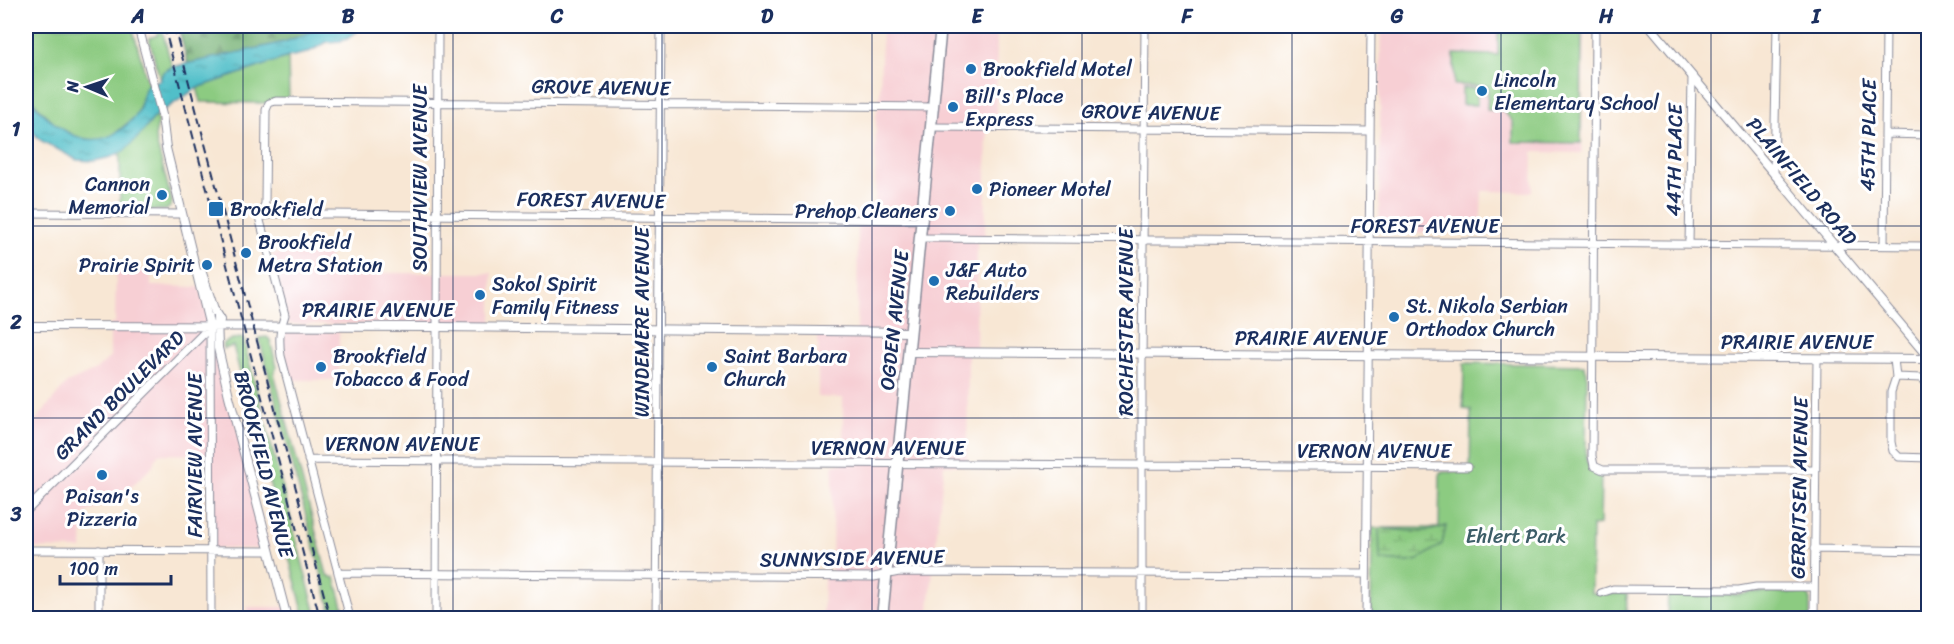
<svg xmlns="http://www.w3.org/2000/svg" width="1954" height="644" font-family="Sriracha,sans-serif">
  <defs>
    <pattern id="forest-firs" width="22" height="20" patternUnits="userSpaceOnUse" patternTransform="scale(1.5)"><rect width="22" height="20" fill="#71af6f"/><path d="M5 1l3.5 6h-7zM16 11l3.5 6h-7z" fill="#5c8f5e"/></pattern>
    <pattern id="wetland-marsh" width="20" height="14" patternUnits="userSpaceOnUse" patternTransform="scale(1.5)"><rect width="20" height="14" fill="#8ccb81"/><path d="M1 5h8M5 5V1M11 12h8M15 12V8" fill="none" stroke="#72a56d"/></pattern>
    <pattern id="water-ripples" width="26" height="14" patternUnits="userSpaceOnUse" patternTransform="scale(1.5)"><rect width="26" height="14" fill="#51bfc9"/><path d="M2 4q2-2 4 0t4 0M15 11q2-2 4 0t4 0" fill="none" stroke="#429ca6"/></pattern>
  </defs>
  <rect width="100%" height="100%" fill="#fff"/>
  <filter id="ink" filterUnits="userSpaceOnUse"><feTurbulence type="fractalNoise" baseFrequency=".0167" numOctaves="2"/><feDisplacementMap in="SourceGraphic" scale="12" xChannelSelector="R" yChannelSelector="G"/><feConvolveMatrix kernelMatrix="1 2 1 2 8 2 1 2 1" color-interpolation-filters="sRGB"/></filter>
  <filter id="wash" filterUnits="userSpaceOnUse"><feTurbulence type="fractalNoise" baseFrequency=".008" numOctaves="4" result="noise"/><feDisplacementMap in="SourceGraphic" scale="24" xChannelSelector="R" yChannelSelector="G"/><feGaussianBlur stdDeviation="1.35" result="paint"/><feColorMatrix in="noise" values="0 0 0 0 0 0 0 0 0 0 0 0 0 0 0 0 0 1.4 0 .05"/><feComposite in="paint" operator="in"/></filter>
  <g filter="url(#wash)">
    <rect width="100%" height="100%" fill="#f8e7d4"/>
    <path fill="#f7cfd4" d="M882,26H997L996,127H987L985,239H977L976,352L968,353L967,465H944L928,618H823L824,577L832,576L833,464H843V398L818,397V331H857L858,219H875L876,117L880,93Z
      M1381,29L1584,31L1582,153L1533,152L1532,192L1482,191L1480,233L1379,232Z
      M272,254H329L330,273H492V325L289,324Z
      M116,270H151V286L200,287L269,549L211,548L210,455L158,454L152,467L120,497L83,514L82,549L26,548V442L36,420L67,383L96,370L110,357V324L115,323Z
      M286,331L339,332V380H291L280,339Z
      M247,607H285L288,618H249Z"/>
    <path fill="#8ccb81" stroke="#547d70" stroke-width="1.5" d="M26,26H132L148,84L136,116L112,136L101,140H86L73,135L57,127L26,94Z
      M156,26H161L172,67L163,72L160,80L149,38L158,35Z
      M1498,32L1582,33L1581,143L1513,142V122L1503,110H1487L1488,86L1454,85V54L1498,55Z
      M288,57L289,98L266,103L201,102L197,88Z
      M1462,88H1477V105H1462Z
      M156,115L158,123L155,137L172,202L171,206L166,210H120V152L141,134Z
      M267,337L270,340L277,367L274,373L327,575L333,578L335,577L346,618H333L259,338Z
      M243,338L317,618H305L233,346L224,349L223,344L232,339Z
      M1464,363L1584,365L1587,372L1586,459L1589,467L1601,475L1600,525L1592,526L1591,593L1627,594L1626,618H1371L1372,528H1439L1440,472H1470L1471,410L1463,409Z
      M1754,592L1806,593L1810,597V618H1667L1668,594L1738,595Z"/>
    <path fill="url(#forest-firs)" stroke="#466f66" stroke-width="1.5" d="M178,26H326L285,42L188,65Z"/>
    <path fill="url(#wetland-marsh)" stroke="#547d70" stroke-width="1.5" d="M1446,526L1442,544L1418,560L1409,562L1380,560L1379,528C1404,530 1420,535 1446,526Z"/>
    <path fill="url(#water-ripples)" stroke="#367794" stroke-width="1.5" d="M326,26H364L347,39L340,41L327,42L307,53L288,57L197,88L156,115L141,134L124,151L111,157L94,161L77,160L40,140L26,124V94C48,121 84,157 120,130C125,126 133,120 137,114C143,105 141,92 148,84L160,80L163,72L172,67L285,42Z"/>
  </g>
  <g filter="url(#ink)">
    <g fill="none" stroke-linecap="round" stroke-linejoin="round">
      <g stroke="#8a8b99" stroke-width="9">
        <path id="minor" d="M1595,26L1592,456L1594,466L1603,470H1815
          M932,127L1369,131
          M1885,134L1928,135
          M1774,174L1777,26
          M26,213L182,214
          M259,217L275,214H330L923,220
          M921,238L1928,246
          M1689,244L1692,77
          M1884,245L1886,26
          M210,327L211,618
          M1894,359L1896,377L1891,392V442L1893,451L1899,457L1928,458
          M1896,377L1922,378L1928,385
          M308,460L1468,467
          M1814,549L1928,551
          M26,550L269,551
          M338,573L874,577L899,572L1366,574
          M1601,593L1613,589L1739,590L1756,587H1814
          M99,618V550
          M350,618L281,356C279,341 279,330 285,315L259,217L265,204L266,110L269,103L276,101L934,107
          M436,618L438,26
          M656,618L661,26
          M1142,618V363L1145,26
          M1366,618L1371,26
          M1814,618L1817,359"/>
      </g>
      <g stroke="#8a8b99" stroke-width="10">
        <path id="tertiary" d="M138,26L162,115L166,148L210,327
          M1650,26L1928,357
          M202,273L215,312L220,320
          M217,317L218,348L229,396L287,618
          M26,326L437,327L911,332
          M909,352L1928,359
          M26,511L210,327"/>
      </g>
      <g stroke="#8a8b99" stroke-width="13">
        <path id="primary" d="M882,618L941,26"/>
      </g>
      <use href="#minor" stroke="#fff" stroke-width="7"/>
      <use href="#tertiary" stroke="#fff" stroke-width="8"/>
      <use href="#primary" stroke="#fff" stroke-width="10"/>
      <path stroke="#1b2f5e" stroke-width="2" stroke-dasharray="9 4.5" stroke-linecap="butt" d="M164,26L320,618
        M174,26L330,618"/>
    </g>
  </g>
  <path fill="none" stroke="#1b2f5e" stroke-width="1.5" stroke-opacity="0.55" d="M243,26V618M453,26V618M662,26V618M872,26V618M1082,26V618M1292,26V618M1501,26V618M1711,26V618M26,226H1928M26,418H1928"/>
  <g fill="#1f6fb2" stroke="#fff" stroke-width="2">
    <circle cx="971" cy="69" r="6"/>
    <circle cx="1482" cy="91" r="6"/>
    <circle cx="953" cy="107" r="6"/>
    <circle cx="977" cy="189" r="6"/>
    <circle cx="162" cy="195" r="6"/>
    <rect x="208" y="201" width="16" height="16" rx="3"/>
    <circle cx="950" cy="211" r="6"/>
    <circle cx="246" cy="253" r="6"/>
    <circle cx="207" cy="265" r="6"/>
    <circle cx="934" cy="281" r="6"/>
    <circle cx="480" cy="295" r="6"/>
    <circle cx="1394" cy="317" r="6"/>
    <circle cx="321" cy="367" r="6"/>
    <circle cx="712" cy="367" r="6"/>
    <circle cx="102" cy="475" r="6"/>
  </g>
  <g text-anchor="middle" stroke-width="6" stroke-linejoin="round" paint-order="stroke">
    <g font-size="20" fill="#1b2f5e" stroke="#fff" text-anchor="start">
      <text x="983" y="76">Brookfield Motel</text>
      <text x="1494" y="87">Lincoln<tspan x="1494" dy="23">Elementary School</tspan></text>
      <text x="965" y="103">Bill's Place<tspan x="965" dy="23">Express</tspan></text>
      <text x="150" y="191" text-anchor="end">Cannon<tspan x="150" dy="23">Memorial</tspan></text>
      <text x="989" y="196">Pioneer Motel</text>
      <text x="230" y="216">Brookfield</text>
      <text x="938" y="218" text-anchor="end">Prehop Cleaners</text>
      <text x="258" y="249">Brookfield<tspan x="258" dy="23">Metra Station</tspan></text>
      <text x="195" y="272" text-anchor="end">Prairie Spirit</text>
      <text x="946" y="277">J&amp;F Auto<tspan x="946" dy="23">Rebuilders</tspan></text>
      <text x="492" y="291">Sokol Spirit<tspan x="492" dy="23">Family Fitness</tspan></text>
      <text x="1406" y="313">St. Nikola Serbian<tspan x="1406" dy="23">Orthodox Church</tspan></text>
      <text x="333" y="363">Brookfield<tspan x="333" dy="23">Tobacco &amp; Food</tspan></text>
      <text x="724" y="363">Saint Barbara<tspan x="724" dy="23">Church</tspan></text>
      <text x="102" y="503" text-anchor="middle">Paisan's<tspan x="102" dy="23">Pizzeria</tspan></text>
    </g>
    <g font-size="20" fill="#1b2f5e" stroke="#fff">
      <text transform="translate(601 87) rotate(1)" y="7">GROVE AVENUE</text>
      <text transform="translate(1151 112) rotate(1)" y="7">GROVE AVENUE</text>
      <text transform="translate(1868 135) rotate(-89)" y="7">45TH PLACE</text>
      <text transform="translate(1674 160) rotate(-89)" y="7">44TH PLACE</text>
      <text transform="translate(420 178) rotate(-90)" y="7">SOUTHVIEW AVENUE</text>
      <text transform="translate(1802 181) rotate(50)" y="7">PLAINFIELD ROAD</text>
      <text transform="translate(591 200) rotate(1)" y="7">FOREST AVENUE</text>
      <text x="1425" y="233">FOREST AVENUE</text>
      <text x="378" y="317">PRAIRIE AVENUE</text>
      <text transform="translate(894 320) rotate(-84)" y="7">OGDEN AVENUE</text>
      <text transform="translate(642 322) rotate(-90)" y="7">WINDEMERE AVENUE</text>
      <text transform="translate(1126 322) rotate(-90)" y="7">ROCHESTER AVENUE</text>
      <text x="1311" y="345">PRAIRIE AVENUE</text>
      <text x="1797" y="349">PRAIRIE AVENUE</text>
      <text transform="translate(119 395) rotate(-45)" y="7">GRAND BOULEVARD</text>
      <text x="402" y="451">VERNON AVENUE</text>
      <text x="888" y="455">VERNON AVENUE</text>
      <text x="1374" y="458">VERNON AVENUE</text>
      <text transform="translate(195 455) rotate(-90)" y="7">FAIRVIEW AVENUE</text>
      <text transform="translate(264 464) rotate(76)" y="7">BROOKFIELD AVENUE</text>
      <text transform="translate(1799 488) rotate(-89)" y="7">GERRITSEN AVENUE</text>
      <text transform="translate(852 558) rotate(-1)" y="7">SUNNYSIDE AVENUE</text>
    </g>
    <g font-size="20" fill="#3d5e68" stroke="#fff">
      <text x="1516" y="543">Ehlert Park</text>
    </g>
  </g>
  <rect width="1954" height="644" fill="none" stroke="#fff" stroke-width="66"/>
  <g transform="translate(87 87) rotate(272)" stroke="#ffffff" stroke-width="4.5" paint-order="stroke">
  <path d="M0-4.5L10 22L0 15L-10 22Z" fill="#1b2f5e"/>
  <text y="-9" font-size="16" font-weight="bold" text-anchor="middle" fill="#1b2f5e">N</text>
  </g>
  <path d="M60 575v9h111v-9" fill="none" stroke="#1b2f5e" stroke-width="3"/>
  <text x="69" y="575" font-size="18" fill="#1b2f5e" stroke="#ffffff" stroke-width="4.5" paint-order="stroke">100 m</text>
  <rect x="33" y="33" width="1888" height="578" fill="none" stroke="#1b2f5e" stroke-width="2"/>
  <g font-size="20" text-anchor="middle" font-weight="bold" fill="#1b2f5e">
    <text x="138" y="23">A</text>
    <text x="348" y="23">B</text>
    <text x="557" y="23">C</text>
    <text x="767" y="23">D</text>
    <text x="977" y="23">E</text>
    <text x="1187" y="23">F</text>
    <text x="1397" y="23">G</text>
    <text x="1606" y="23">H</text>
    <text x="1816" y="23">I</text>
    <text x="16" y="136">1</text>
    <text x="16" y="329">2</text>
    <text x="16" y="521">3</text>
  </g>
</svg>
